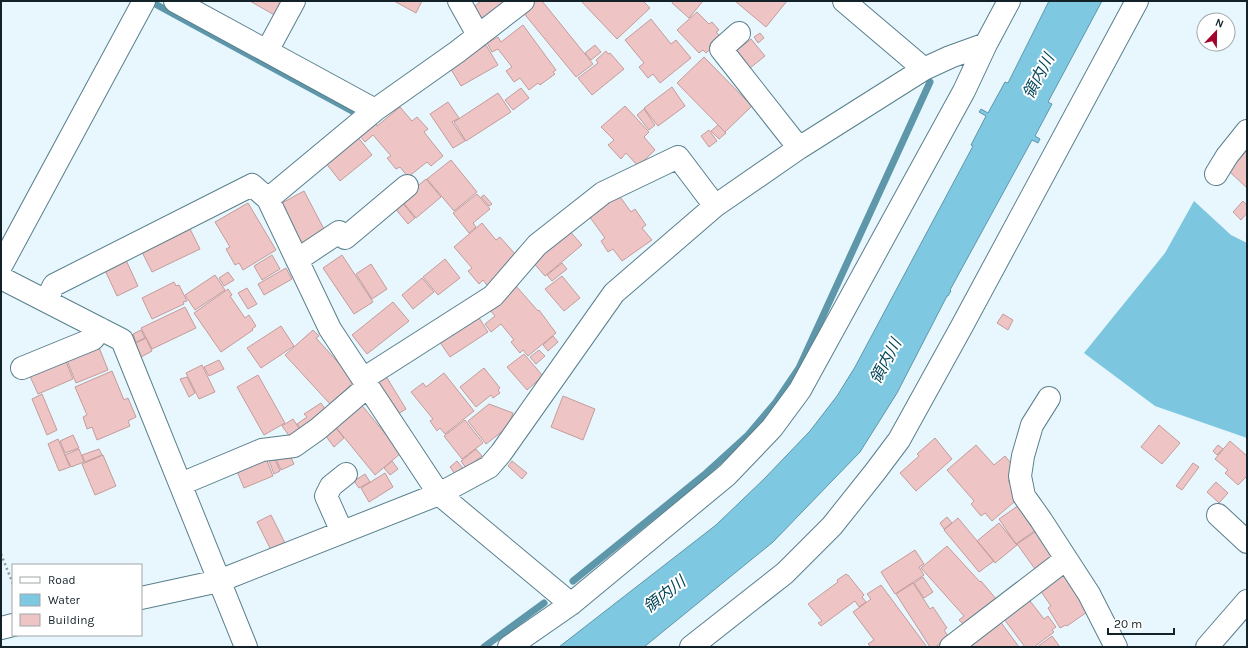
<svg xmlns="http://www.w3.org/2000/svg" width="1248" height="648" font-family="Karla,'Noto Sans JP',sans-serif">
  <rect width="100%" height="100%" fill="#e7f7fd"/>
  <path fill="#7cc6df" d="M1194,201L1231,235L1247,243V438L1155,406L1084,353L1165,253Z"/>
  <path fill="#7ec8e1" stroke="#5e96aa" d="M1049,1H1102L1048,102L1052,104L1035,136L1040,139L1038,143L1032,140L950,290L951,291L948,296H947L897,393L860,452L773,542L644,647H559L716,525L764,479L810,431L837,396L855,367L973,146L971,145L986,116L979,112L981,109L988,113L1005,82L1008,83Z"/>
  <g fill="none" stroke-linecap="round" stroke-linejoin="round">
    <path stroke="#5e96aa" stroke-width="7" d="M157,5L352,111
      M573,581L704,475L748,435L776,402L799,368L930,82
      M484,647L544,603"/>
  </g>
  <path fill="#eec4c5" stroke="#c49c9c" d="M250,1H285L276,16Z
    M394,1H422L416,13Z
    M481,1H511L483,27L470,10Z
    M535,1H542L593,64L576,77L522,11Z
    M581,1H643L650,8L617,39Z
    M673,1H703L689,18L672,3Z
    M735,1H787L766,27Z
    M697,12L709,24L712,22L719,30L716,32L722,38L706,53L703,50L699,53L677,30Z
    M651,19L671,44L676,40L691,58L660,83L653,74L648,78L639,67L644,63L625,40Z
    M523,25L556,70L553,72L555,74L540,85L538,83L529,90L520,78L514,82L506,71L512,67L498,49L492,52L487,43L498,37L501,42Z
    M760,33L764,38L758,43L754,37Z
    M751,39L765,56L745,72L731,55Z
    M486,45L498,65L461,86L449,66Z
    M595,45L601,52L591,60L585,53Z
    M606,51L608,54L610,53L624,69L592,95L578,78L598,63L596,60Z
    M704,57L752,106L725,132L677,83Z
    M672,87L685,106L658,126L644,108Z
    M521,88L529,98L513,110L505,100Z
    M498,93L511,112L466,141L454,122Z
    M448,102L459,118L452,122L465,141L453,148L430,114Z
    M625,106L649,132L644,137L655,150L638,166L626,153L621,159L608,145L614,140L601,127Z
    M400,107L412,121L417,117L428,129L424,132L443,156L431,166L427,162L408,177L400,167L396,169L387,158L391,156L373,135L365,142L360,136L376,124L377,126Z
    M644,109L655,125L649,130L637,115Z
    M718,125L726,133L719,139L711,131Z
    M709,130L717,141L709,147L701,136Z
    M357,136L372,155L340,181L325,162Z
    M1247,150V188L1230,172L1231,171L1230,169Z
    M451,160L477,192L454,211L427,179Z
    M426,179L441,197L416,218L401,200Z
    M304,191L325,231L302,244L280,204Z
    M477,194L490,209L473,223L476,227L469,233L453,213Z
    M618,194L631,212L635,209L646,225L642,228L652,240L622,261L613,249L608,252L601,241L605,238L589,216Z
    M484,195L492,204L489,206L481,197Z
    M401,201L415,218L408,224L394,207Z
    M1243,201L1247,205V213L1241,220L1233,212Z
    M248,203L276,250L243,270L239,263L235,265L226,249L230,247L215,222Z
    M482,223L496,240L500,237L516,255L492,288L489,284L487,285L483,280L479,284L468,271L472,268L454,247Z
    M188,225L200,249L152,272L140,248Z
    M567,228L582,245L545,276L530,259Z
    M272,255L280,269L262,280L254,266Z
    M342,255L373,302L354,314L323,268Z
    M125,258L138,286L117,296L104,268Z
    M445,259L460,278L438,295L423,277Z
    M562,263L567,269L552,281L547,275Z
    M371,264L387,289L372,299L356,274Z
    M286,268L292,279L264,295L258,284Z
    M228,272L234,280L224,286L219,278Z
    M215,275L225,290L195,310L185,295Z
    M562,276L580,298L564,311L545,289Z
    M422,278L434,292L413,309L402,295Z
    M174,282L176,286L179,285L187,301L183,302L184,304L152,319L142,298Z
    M516,286L538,311L539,310L556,333L528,356L523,350L520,353L511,342L514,340L501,324L491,332L485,324L495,316L489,309Z
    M247,288L257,304L248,309L238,293Z
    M228,289L232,295L230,296L245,318L249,315L256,326L252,329L253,330L221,352L194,313Z
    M393,302L409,321L367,354L352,335Z
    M185,307L196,328L152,349L141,328Z
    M476,313L488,332L450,357L437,338Z
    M1003,314L1013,320L1008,330L997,323Z
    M281,326L294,346L261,368L247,348Z
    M141,330L145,338L136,342L133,334Z
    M313,330L319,336L316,338L355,381L330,404L285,355Z
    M553,336L558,342L548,351L543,345Z
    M146,338L152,351L141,357L134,344Z
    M98,345L108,370L76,383L66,358Z
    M539,350L545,356L536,364L530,357Z
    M524,354L543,376L527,390L507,367Z
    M65,359L73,379L38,394L29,374Z
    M219,360L224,369L209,376L204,367Z
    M202,365L215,392L199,399L186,373Z
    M484,368L500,388L498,390L500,393L493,398L491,395L476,407L460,387Z
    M112,371L124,400L128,398L136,417L128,421L130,426L97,440L92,427L87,429L83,417L87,415L75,387Z
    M384,373L406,409L393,417L371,381Z
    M444,373L474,411L445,434L440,428L437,431L430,421L433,419L411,392L423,383L426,387Z
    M258,375L285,423L264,435L237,387Z
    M187,377L195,393L189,397L180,379Z
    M42,394L57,430L47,435L32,399Z
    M563,396L595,409L583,440L551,427Z
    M321,403L329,415L304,433L297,424L307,417L304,414Z
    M360,403L401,453L375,475L334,425Z
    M489,404L513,413L508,427L486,444L468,421Z
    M293,419L303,434L293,441L282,426Z
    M465,420L483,443L462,459L444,436Z
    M1159,425L1180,443L1162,464L1141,447Z
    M335,427L344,438L334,447L325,435Z
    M73,435L79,448L65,453L60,441Z
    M935,438L952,459L916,491L900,473L919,456L917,454Z
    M58,439L70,467L59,471L48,444Z
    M1230,441L1247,456V476L1238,485L1225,473L1228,470L1215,459Z
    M976,445L994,465L1005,456L1015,468L1014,476L1008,481L1021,496L992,521L985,513L981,516L971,504L974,501L947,470Z
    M1218,445L1223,449L1217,455L1213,451Z
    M79,449L84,462L71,467L65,455Z
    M99,449L102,455L85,462L82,455Z
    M476,449L482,456L466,468L461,461Z
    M288,451L294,464L281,470L275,457Z
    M103,455L116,486L95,495L82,464Z
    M273,455L280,471L274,474L268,458Z
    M266,458L273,476L244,488L236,469Z
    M392,461L398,469L390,475L384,468Z
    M457,461L463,468L455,474L450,467Z
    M512,461L527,473L522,479L508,466Z
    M1193,463L1199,467L1182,490L1176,486Z
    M385,473L393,487L369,502L361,488Z
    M365,474L370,482L359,488L354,481Z
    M1216,482L1228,493L1219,503L1207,492Z
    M1022,503L1040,527L1016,544L999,519Z
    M271,515L285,543L271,550L257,522Z
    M947,517L952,523L944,529L940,523Z
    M958,518L994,561L979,572L944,530Z
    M999,523L1017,545L995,563L977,541Z
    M1041,528L1058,553L1035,569L1017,544Z
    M947,546L980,582L981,581L997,600L965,626L959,620L964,616L921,568Z
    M915,550L924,564L919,567L924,575L895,594L881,572Z
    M1063,571L1087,612L1067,626L1066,625L1060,628L1048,608L1051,606L1038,587Z
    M846,574L847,575H848L864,595L862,597L866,602L859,607L855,601L821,626L818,623L822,621L808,604L838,582L837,580Z
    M923,577L933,592L924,598L914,583Z
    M913,583L930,609L933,607L947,628L944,630L949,638L935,647H930L896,594Z
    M881,585L927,647H871L868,644L874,640L853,612L871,599L867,594Z
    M1027,597L1044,619L1048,616L1056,627L1052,630L1054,632L1034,647H1025L1001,615Z
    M997,617L1019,647H970L965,640Z
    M1052,636L1060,647H1037Z"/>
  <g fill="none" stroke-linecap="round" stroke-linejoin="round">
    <g stroke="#597f8c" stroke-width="24">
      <path id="minor" d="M175,1L375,110
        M459,1L478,35
        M844,1L924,69
        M739,33L721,49L799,148
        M267,51L294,1
        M1216,174L1227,156L1247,131
        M268,199L330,329L439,494L571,604
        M297,260L339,232L345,238L407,186
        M1,266L144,1
        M1,278L122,340L246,647
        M46,301L54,285L252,185L268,199L375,110L457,52L523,1
        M22,368L93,339L101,329
        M363,379L493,296L537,245L603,193L678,157L715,206
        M1049,398L1032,425L1023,456L1020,476L1024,496L1041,520L1089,594L1116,647
        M181,484L262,450L294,446L318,429L368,386
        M1218,515L1247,542
        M342,532L326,496L331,486L346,474
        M141,598L219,581L439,494L489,467L501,453L614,293L715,206L799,148L924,69L950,57L986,44L1009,1
        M1,628L13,625
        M509,647L571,604L727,475L772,428L800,390L964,91L986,44
        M691,647L785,573L832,526L875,472L899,440L962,326L1137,1
        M951,647L1066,559"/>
    </g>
    <g stroke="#597f8c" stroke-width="24">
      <path id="major" d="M1207,647L1247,601"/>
    </g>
    <path stroke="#88989e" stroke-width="2.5" stroke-dasharray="2 3" stroke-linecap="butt" d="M1,554L13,584"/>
    <use href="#minor" stroke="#fff" stroke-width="22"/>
    <use href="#major" stroke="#fff" stroke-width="22"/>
  </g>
  <g text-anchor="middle" stroke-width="4" stroke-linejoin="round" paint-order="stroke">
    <g font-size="16" font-style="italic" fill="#004355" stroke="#fff">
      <text transform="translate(1038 76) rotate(-62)" y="6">領内川</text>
      <text transform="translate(885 361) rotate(-62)" y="6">領内川</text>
      <text transform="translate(664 594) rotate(-38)" y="6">領内川</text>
    </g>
  </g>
  <rect width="1248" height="648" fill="none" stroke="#132228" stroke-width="4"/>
  <rect x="12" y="564" width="130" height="72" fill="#ffffff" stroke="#a1a7a9"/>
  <rect x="20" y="577" width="20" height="6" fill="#ffffff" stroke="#a1a7a9"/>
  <text x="48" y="584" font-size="12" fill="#132228">Road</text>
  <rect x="20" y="594" width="20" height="12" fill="#7ec8e1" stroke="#a1a7a9"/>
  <text x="48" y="604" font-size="12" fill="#132228">Water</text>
  <rect x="20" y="614" width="20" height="12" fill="#eec4c5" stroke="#a1a7a9"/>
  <text x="48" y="624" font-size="12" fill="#132228">Building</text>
  <g transform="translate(1216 32) rotate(22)"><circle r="19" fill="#ffffff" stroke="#a1a7a9"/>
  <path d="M0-3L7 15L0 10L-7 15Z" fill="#a2022e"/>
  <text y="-6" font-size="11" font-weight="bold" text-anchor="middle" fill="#132228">N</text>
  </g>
  <path d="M1108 628v6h66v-6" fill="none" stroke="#132228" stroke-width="2"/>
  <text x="1114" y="628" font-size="12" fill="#132228" stroke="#ffffff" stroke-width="3" paint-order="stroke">20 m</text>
</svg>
